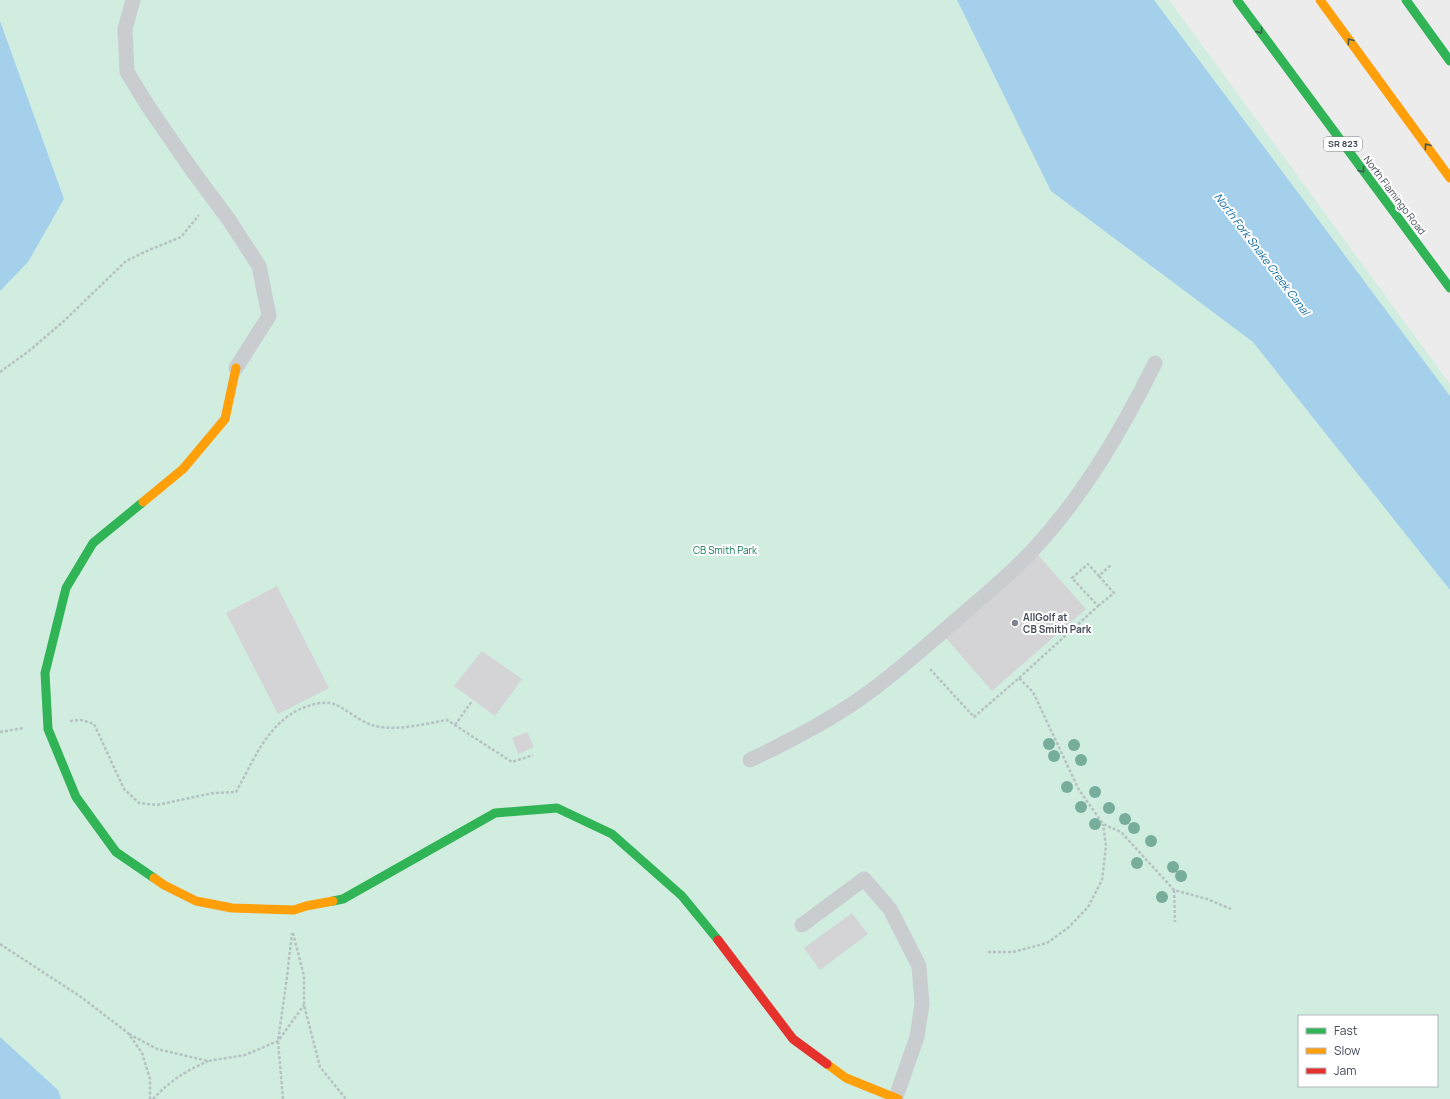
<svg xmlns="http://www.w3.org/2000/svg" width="1450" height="1099" font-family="Manrope,sans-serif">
  <rect width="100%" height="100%" fill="#edecec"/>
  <path fill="#d0ede0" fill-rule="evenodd" d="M0,0H1169L1450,384V1099H0ZM1299,1016H1437V1086H1299Z"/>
  <path fill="#a4d0eb" d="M957,0H1154L1450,396V590L1253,342L1051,191Z
    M0,21L64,199L28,262L0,291Z
    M0,1037L58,1090L61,1099H0Z"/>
  <path fill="#d4d4d7" d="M1038,555L1086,609L992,691L945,637Z
    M277,586L329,688L278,714L226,613Z
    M482,651L522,679L495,716L454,686Z
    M527,732L534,747L518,754L512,738Z
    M852,913L868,934L820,970L804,948Z"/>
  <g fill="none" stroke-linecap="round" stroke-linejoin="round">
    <path stroke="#b6c2c1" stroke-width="2.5" stroke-dasharray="3 2" stroke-linecap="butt" d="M0,372L29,351L64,321L126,261L149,250L181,237L199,215
      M1098,606L1114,593L1099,576
      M930,669L974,717L1019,678L1033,692L1079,790L1103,824L1121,832L1174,890L1207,899L1231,909
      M1019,678L1098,606L1072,578L1088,564L1099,576L1111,565
      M70,721L81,720L94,724L124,789L139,803L157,805L213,793L236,792C254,760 268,721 305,707C314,704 324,701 334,704C345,708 359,721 372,725C393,732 425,724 447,720L512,762L533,755
      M455,725L472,701
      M0,732L24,728
      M1174,890L1175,922
      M293,933L304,976V1005L320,1067L346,1099
      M0,944L81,997L128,1033L142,1053L150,1079V1099
      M988,952H1013L1047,943L1069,927L1088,907L1102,880L1106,846L1103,824
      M129,1034L157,1049L208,1061L245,1055L278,1041L304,1005
      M153,1099C171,1080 184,1072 208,1061
      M283,1099L278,1041L287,977L292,933"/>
    <path stroke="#cacdd0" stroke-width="15" d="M133,0L125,29L127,72L148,106L192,170L229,220L259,266L269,316L236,368
      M750,760C788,742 827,722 861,698C894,675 924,648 955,621C981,598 1009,576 1033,550C1084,495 1122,430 1155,363
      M802,925L864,879L890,909L919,966L922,1004L917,1037L896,1097"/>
    <path stroke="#30b455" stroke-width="9" d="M1237,0L1450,288
      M1406,0L1450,61
      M143,502L93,543L66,588L45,673L48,729L76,797L116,852L154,878
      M333,901L343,899L495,813L557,808L612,834L682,896L718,940"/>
    <path stroke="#ff9f0a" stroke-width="9" d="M1320,0L1450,178
      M143,502L183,469L225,419L236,368
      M154,878L164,885L196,901L232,908L294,910L306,906L333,901
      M827,1064L846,1078L898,1099"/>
    <path stroke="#e5322d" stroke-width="9" d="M718,940L793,1039L827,1064"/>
  </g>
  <g fill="#77ad9b">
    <circle cx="1049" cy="744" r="6"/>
    <circle cx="1074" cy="745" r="6"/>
    <circle cx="1054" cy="756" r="6"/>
    <circle cx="1081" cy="760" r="6"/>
    <circle cx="1067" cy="787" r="6"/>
    <circle cx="1095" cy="792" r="6"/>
    <circle cx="1081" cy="807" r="6"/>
    <circle cx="1109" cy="808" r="6"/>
    <circle cx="1125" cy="819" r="6"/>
    <circle cx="1095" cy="824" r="6"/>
    <circle cx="1134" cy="828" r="6"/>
    <circle cx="1151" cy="841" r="6"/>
    <circle cx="1137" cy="863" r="6"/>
    <circle cx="1173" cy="867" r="6"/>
    <circle cx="1181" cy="876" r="6"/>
    <circle cx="1162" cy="897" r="6"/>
  </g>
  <defs><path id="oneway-chevron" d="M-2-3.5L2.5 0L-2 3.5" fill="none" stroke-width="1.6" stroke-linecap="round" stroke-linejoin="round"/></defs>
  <g stroke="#415b58">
    <use href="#oneway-chevron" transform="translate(1260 31) rotate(53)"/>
    <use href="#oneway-chevron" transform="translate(1350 41) rotate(-126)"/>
    <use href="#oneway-chevron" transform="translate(1427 146) rotate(-126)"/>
    <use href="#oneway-chevron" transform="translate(1362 170) rotate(53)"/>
  </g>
  <circle fill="#7f838c" stroke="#fff" stroke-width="1.5" cx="1015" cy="623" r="4"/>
  <g text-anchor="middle" stroke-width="4" stroke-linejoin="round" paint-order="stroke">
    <rect fill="#fff" stroke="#7c818b" stroke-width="1" x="1324" y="137" width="38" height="14" rx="3"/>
    <g font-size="9" font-weight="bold" fill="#444b59">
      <text x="1343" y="147">SR 823</text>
    </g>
    <g font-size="10" fill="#444b59" stroke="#fff">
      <text transform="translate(1395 195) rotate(53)" y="4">North Flamingo Road</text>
    </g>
    <g font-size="10" fill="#167959" stroke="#fff">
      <text x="725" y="554">CB Smith Park</text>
    </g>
    <g font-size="10" font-weight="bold" fill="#444b59" stroke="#fff" text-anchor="start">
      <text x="1023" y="621">AllGolf at<tspan x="1023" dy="12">CB Smith Park</tspan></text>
    </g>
    <g font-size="11" font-style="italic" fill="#0b69a4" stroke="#fff">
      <text transform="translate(1262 254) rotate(53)" y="4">North Fork Snake Creek Canal</text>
    </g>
  </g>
  <rect x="1298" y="1015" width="140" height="72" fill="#ffffff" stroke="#b4b7bd"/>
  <rect x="1306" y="1028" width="20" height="6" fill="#30b455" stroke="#b4b7bd"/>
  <text x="1334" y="1035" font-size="12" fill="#444b59">Fast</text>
  <rect x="1306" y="1048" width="20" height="6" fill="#ff9f0a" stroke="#b4b7bd"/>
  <text x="1334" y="1055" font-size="12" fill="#444b59">Slow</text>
  <rect x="1306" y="1068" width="20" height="6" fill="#e5322d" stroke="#b4b7bd"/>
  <text x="1334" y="1075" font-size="12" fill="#444b59">Jam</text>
</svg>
